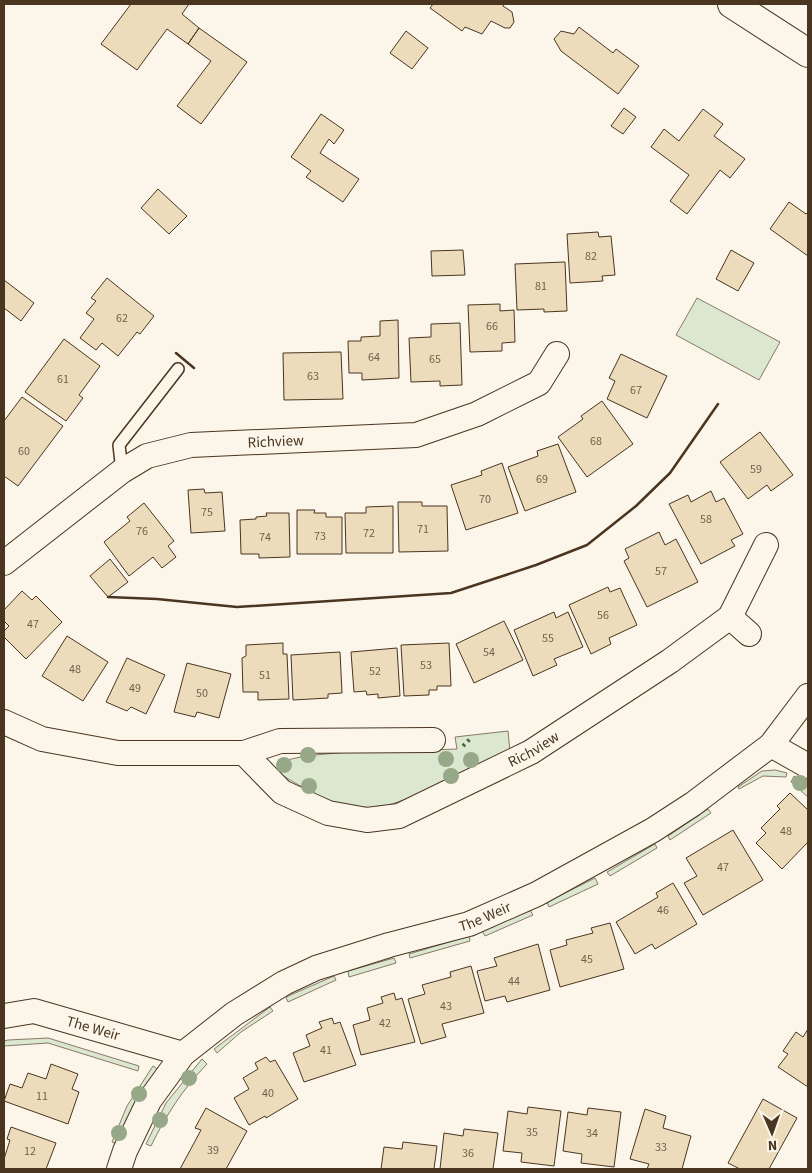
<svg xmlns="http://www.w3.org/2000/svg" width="812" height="1173" font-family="'Source Sans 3',sans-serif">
  <rect width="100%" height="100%" fill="#fbf6e9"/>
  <path fill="#dce7d0" stroke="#887966" d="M697,298L780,342L759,380L676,335Z
    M508,731L510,751C480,765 391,813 362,809C332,805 304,789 279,773L278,764C301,749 422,751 457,749L455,737Z
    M775,770L787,773L786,777L763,776L739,789L738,787L762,771Z
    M794,776L808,784V797L791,782Z
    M708,809L711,813L670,840L668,836Z
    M655,844L657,848L610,876L607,872Z
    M595,878L598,884L549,907L547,902Z
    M530,910L533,915L485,936L482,931Z
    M469,936L470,941L410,958L409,954Z
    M394,958L396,963L349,977L348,971Z
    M334,976L336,980L288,1002L286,997Z
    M270,1007L273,1011L241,1032L217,1053L214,1049Z
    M48,1038L139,1066L138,1071L48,1043L4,1046V1041L8,1040Z
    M202,1059L207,1064C183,1089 166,1115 151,1146L146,1144L166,1103Z
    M153,1066L159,1070L119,1145L112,1142L127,1106Z"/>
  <path fill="#ecdcbc" stroke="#4a3520" d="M131,4H189L182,14L199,28L188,44L167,29L137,70L101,44Z
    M433,4H504L503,6L512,12L514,22L510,28H505L491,21L482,34L465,27L462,31L430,8Z
    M579,27L613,53L616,49L639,66L618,94L561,51L554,39L561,31L574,34Z
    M199,28L247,62L201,124L177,106L211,61L188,44Z
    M406,31L428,48L412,69L390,53Z
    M624,108L636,117L623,134L611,126Z
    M703,109L723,124L714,136L745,159L730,178L720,170L687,214L670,201L689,175L651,147L664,129L679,141Z
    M321,114L344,130L334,144L329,139L320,153L359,179L343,202L306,177L311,171L291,157Z
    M158,189L187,216L169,234L141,208Z
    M789,202L806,214L808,212V256L770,229Z
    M598,232L599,237L611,236L615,275L602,276L603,281L570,283L567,234Z
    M463,250L465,275L432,276L431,251Z
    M731,250L754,263L738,291L716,279Z
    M565,262L567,311L544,312V309L517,310L515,264Z
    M107,278L154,316L140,334L137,332L118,356L102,343L96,350L80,338L94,319L86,313L96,301L91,298Z
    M4,280L34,303L21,321L4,308Z
    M500,304V311L514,310L515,342L502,343V351L470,352L468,305Z
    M398,320L399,378L362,380V373H349L348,341H361V337L380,336V321Z
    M460,323L462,385L440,386V381L411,382L409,338L431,337V324Z
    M64,339L100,366L79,395L83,398L66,421L25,392Z
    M341,352L343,399L284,400L283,353Z
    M621,354L667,376L647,418L607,399L615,381L609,378Z
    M22,397L63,426L18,486L4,476V421Z
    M602,401L633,444L587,477L558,437L583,419L581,416Z
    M760,432L793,475L771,491L767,485L748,499L720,462Z
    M558,444L576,492L525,511L508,467L538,456L537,451Z
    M502,463L518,513L466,530L451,485L482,475L481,471Z
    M204,489L205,493L222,492L225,531L191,533L188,490Z
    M711,491L716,502L724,498L743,534L731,540L735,546L701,564L669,504L688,495L691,502Z
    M398,502H422V506H447L448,551L399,552Z
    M144,503L174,541L168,546L176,557L162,568L153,557L129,576L104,542L130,521L127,517Z
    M393,506V553H346L345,513H366V507Z
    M297,510H315L314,513H326V517H342V554H297Z
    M266,513H289L290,557L259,558V554H241L240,520L256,519V517L267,516Z
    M659,532L665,545L676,539L698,582L647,607L624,561L629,558L625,549Z
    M110,559L128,582L108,597L90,576Z
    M608,587L610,592L620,588L637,625L609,638L611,644L591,654L569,605Z
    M22,591L32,600L36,596L62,622L26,659L4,637V631L9,626L4,621V610Z
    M554,612L556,618L568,612L583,647L554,659L557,665L533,676L514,630Z
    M504,621L523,660L474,683L456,644Z
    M67,636L108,662L83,701L42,676Z
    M283,643V654H287L289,699L258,700V692H243L242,658L246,656V645Z
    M449,643L451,686H437V690H429V695L404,696L401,645Z
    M397,648L400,696L378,698V694L367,695L366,691L354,692L351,652Z
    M340,652L342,693L328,694V698L293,700L291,655Z
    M127,658L165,675L146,714L131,707L127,711L106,702Z
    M187,663L231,674L219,718L197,712L195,717L174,712Z
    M790,793L808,810V842L782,869L756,843L766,833L761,828L780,809L777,806Z
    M733,830L763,880L703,915L684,883L697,876L686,858Z
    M673,883L697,924L655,949L652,944L635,954L616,922L658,897L656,893Z
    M610,923L624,969L560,987L550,950L567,945L566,940L593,933L591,928Z
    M538,944L550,990L507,1002L505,996L485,1001L477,971L497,966L494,958Z
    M471,966L484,1013L442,1024L446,1037L421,1044L408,999L425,994L422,985L451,977L450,972Z
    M394,993L396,1000L402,998L415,1042L361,1055L353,1025L370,1020L367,1008L383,1003L381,997Z
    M332,1018L334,1024L340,1022L356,1065L304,1082L293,1053L310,1046L306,1035L322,1028L319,1022Z
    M808,1029V1087L778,1067L788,1054L783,1051L796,1032L803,1037Z
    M266,1057L270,1062L275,1060L298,1099L266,1118L265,1116L249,1125L234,1098L249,1089L243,1078L258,1069L255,1063Z
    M51,1064L78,1074L72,1089L79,1092L68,1124L4,1101L10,1084L22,1088L28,1073L46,1079Z
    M763,1099L797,1118L769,1169H740L728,1163Z
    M528,1107L561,1111L554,1166L521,1162L522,1153L503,1151L508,1111L527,1114Z
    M206,1108L247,1131L226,1169H180L201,1130L195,1128Z
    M588,1108L621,1112L614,1167L581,1163L582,1154L563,1151L568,1112L587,1115Z
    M645,1109L666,1116L663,1128L691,1136L682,1169H647L649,1164L630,1159Z
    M11,1127L56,1143L46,1169H4V1159L10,1140L7,1139Z
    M464,1129L498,1133L493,1169H440L444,1133L463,1136Z
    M403,1142L437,1146L434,1169H381L384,1147L402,1149Z"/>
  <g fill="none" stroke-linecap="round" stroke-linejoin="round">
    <g stroke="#4a3520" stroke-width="14">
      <path id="lane" d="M122,471L119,445L178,369"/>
    </g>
    <g stroke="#4a3520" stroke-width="26">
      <g id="street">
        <path id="s1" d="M4,563L122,471L147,456L191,445L416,435L477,414L539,383L557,354"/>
        <path d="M730,617L749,634"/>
        <path id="s2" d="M4,722L42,739L118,753H244L282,792L328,813L367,820L399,816L531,752L670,661L730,617L766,545"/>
        <path d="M771,745L808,766"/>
        <path d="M244,753L280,741L433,740"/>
        <path id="s3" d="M4,1016L34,1011L183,1054"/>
        <path id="s4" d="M119,1169L125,1151L149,1101L183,1054L234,1014L284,983L316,968L389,945L469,924L537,894L653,830L693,804L771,745L808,696"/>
      </g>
    </g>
    <g stroke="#4a3520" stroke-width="30">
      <path id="secondary" d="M732,4L808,53"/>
    </g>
    <use href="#lane" stroke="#fbf6e9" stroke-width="11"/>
    <use href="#street" stroke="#fbf6e9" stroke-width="24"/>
    <use href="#secondary" stroke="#fbf6e9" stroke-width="28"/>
    <path stroke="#436837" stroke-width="4" stroke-dasharray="2.5 4" stroke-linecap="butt" d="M463,746L470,739"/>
    <path stroke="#4a3520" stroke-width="2.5" d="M176,353L194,368
      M108,597L157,599L237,607L451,593L536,565L587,545L636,506L670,473L718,404"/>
  </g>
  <g fill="#96a887">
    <circle cx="308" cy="755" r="8"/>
    <circle cx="446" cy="759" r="8"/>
    <circle cx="471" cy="760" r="8"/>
    <circle cx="284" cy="765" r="8"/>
    <circle cx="451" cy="776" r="8"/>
    <circle cx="800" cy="783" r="8"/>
    <circle cx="309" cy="786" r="8"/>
    <circle cx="189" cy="1078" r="8"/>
    <circle cx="139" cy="1094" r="8"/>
    <circle cx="160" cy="1120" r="8"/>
    <circle cx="119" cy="1133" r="8"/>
  </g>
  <g text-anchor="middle" stroke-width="4" stroke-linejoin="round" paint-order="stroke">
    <g font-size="12" fill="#725f47">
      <text x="591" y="260">82</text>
      <text x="541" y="290">81</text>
      <text x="122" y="322">62</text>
      <text x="492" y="330">66</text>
      <text x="374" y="361">64</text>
      <text x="435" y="363">65</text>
      <text x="313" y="380">63</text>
      <text x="63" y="383">61</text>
      <text x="636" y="394">67</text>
      <text x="596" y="445">68</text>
      <text x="24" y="455">60</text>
      <text x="756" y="473">59</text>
      <text x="542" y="483">69</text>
      <text x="485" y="503">70</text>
      <text x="207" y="516">75</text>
      <text x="706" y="523">58</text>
      <text x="423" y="533">71</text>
      <text x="142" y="535">76</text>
      <text x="369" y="537">72</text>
      <text x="320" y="540">73</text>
      <text x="265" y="541">74</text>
      <text x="661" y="575">57</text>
      <text x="603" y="619">56</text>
      <text x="33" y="628">47</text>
      <text x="548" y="642">55</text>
      <text x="489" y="656">54</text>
      <text x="426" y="669">53</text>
      <text x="75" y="673">48</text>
      <text x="375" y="675">52</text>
      <text x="265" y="679">51</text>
      <text x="135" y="692">49</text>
      <text x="202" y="697">50</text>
      <text x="786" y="835">48</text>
      <text x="723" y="871">47</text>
      <text x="663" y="914">46</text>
      <text x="587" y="963">45</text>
      <text x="514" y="985">44</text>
      <text x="446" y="1010">43</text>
      <text x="385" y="1027">42</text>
      <text x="326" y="1054">41</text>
      <text x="268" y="1097">40</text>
      <text x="42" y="1100">11</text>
      <text x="532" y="1136">35</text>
      <text x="592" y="1137">34</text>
      <text x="661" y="1151">33</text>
      <text x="213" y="1154">39</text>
      <text x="30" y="1155">12</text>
      <text x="468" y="1157">36</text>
    </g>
    <g font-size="15" fill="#4a3520" stroke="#fbf6e9">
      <text dy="5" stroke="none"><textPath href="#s1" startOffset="309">Richview</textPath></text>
      <text dy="5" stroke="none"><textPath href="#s2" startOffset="572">Richview</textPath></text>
      <text dy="5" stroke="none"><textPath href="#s4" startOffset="468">The Weir</textPath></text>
      <text dy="5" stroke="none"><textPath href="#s3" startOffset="92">The Weir</textPath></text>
    </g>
  </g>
  <rect width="812" height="1173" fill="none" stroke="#4a3520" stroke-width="10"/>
  <g transform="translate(772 1133) rotate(178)" stroke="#fbf6e9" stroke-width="4" paint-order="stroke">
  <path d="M0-4L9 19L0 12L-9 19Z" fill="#4a3520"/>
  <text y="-8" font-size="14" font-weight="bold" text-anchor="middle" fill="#4a3520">N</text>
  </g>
</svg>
